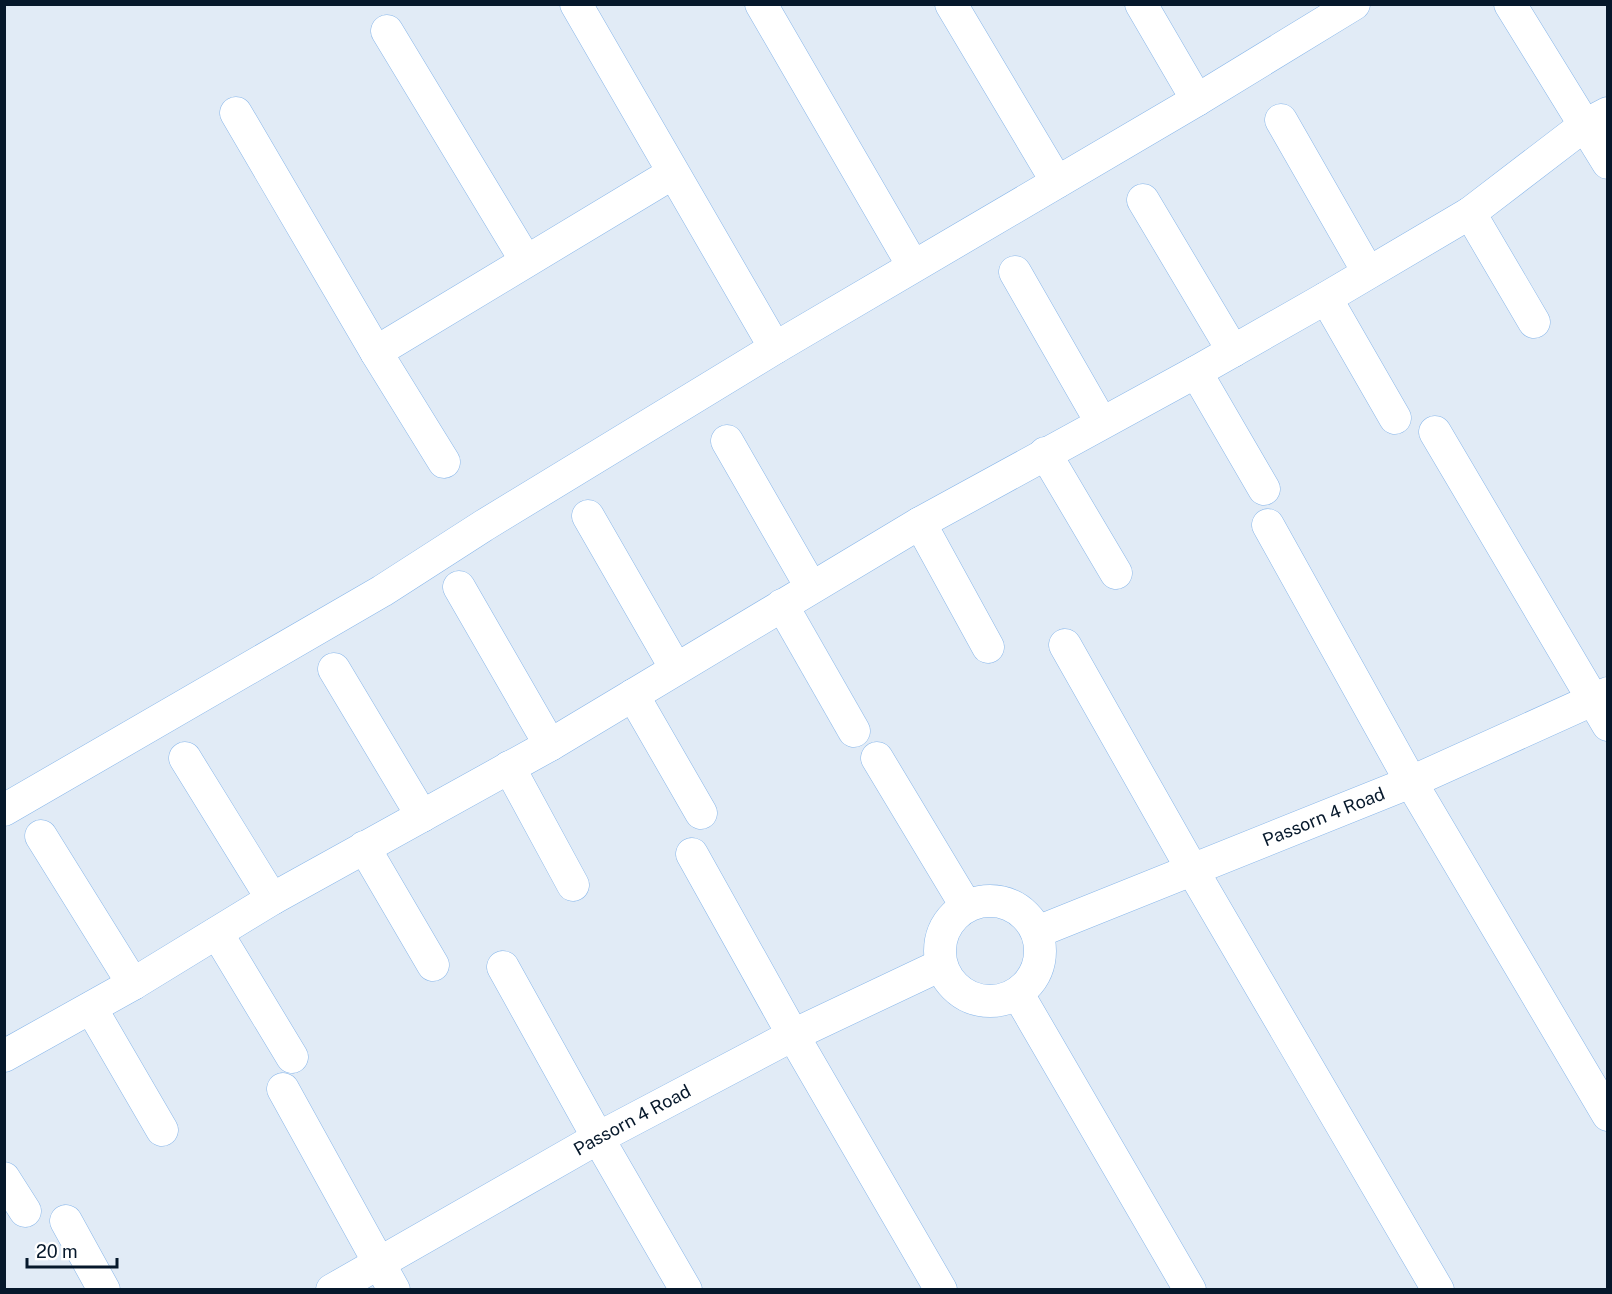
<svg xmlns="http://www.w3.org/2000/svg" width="1612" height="1294" font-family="'Public Sans',sans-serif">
  <rect width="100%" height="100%" fill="#e1ebf6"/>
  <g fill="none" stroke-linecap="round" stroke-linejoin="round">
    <g stroke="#87b6ea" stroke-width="33">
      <g id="minor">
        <path d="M576,4L775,348"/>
        <path d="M761,4L913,266"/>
        <path d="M951,4L1057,182"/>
        <path d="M1141,4L1197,100"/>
        <path d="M1510,4L1608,163"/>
        <path d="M387,31L526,261"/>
        <path d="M236,113L376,352L444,462"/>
        <path d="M1281,120L1368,272"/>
        <path d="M1143,200L1233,351"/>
        <path d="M1470,213L1534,322"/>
        <path d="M1015,272L1101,422"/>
        <path d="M1326,298L1395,418"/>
        <path d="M376,352L673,173"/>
        <path d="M1196,372L1264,489"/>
        <path d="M1435,432L1608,725"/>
        <path d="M727,441L811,587"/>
        <path d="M1045,453L1116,573"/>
        <path d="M588,516L676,669"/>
        <path d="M920,523L988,647"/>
        <path d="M1268,525L1411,782L1608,1115"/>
        <path d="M459,587L550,745"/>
        <path d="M782,605L854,731"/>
        <path d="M1065,645L1193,871L1438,1290"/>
        <path d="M334,669L422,816"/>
        <path d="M633,695L701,813"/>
        <path d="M185,758L272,899"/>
        <path d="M877,758L966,906"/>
        <path d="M509,767L573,885"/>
        <path d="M4,810L382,591L483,526L775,348L1197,100L1354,4"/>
        <path d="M41,836L133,984"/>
        <path d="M364,847L433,965"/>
        <path d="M692,854L793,1035L941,1290"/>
        <circle cx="990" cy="951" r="50"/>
        <path id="s1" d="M1037,932L1411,782L1608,693"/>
        <path d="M217,933L292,1057"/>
        <path d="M503,967L598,1138L686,1290"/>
        <path d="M1018,994L1190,1290"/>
        <path d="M91,1008L162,1130"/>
        <path d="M4,1056L133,984L272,899L550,745L920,523L1196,372L1326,298L1470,213L1585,125L1608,113"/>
        <path d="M283,1089L394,1290"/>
        <path d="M4,1178L25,1211"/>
        <path d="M66,1221L104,1290"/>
        <path id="s2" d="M332,1290L598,1138L793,1035L941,965"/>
      </g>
    </g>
    <use href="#minor" stroke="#fff" stroke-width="32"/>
  </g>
  <g text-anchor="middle" stroke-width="5" stroke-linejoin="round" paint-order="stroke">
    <g font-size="18" fill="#06182b" stroke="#fff">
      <text dy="6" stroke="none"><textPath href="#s1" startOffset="309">Passorn 4 Road</textPath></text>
      <text dy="6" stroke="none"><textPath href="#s2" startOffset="345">Passorn 4 Road</textPath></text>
    </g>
  </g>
  <rect width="1612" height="1294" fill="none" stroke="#06182b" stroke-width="12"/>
  <path d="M27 1258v9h90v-9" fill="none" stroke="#06182b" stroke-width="3"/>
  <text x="36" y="1258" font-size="18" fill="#06182b" stroke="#ffffff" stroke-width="4.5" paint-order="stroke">20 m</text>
</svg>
